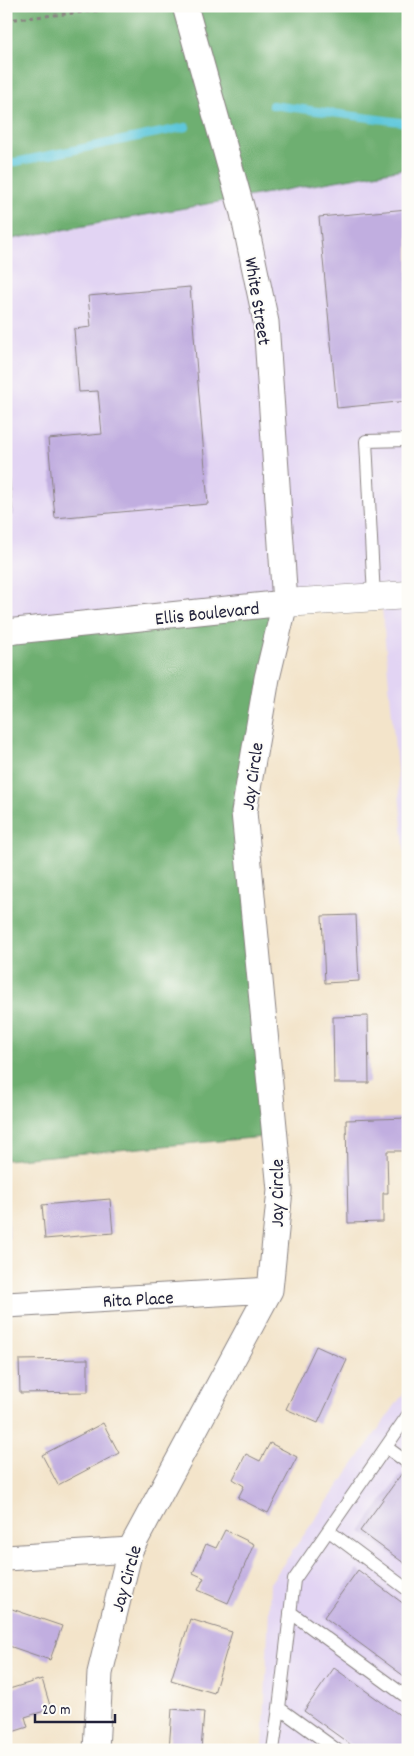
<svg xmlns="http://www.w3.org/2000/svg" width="414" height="1756" font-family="Dekko,sans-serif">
  <rect width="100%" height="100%" fill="#fdfcf7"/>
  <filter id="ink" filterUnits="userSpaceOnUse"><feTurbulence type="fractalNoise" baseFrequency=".02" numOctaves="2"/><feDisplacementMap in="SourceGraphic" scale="10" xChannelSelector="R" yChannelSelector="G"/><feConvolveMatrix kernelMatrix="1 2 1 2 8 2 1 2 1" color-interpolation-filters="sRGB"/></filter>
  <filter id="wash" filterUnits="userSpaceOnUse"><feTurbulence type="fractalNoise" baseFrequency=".0096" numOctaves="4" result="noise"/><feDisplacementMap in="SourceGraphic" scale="20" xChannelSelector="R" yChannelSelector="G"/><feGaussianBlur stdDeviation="1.12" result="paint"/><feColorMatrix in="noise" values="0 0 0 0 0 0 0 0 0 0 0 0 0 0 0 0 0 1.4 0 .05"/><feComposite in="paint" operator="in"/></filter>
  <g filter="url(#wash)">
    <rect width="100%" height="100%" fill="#f3e4ca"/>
    <path fill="#e2d4f3" d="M408,168V891L381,597L6,632V240Z
      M408,1387V1750H263L270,1583Z"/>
    <path fill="#6eaf71" stroke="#486856" d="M6,6H408V168L6,240Z
      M285,603L244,812L275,1136L6,1160V632Z"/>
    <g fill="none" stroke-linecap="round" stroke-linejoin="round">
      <path stroke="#5fc7db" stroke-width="8" d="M272,105L408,123
        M6,164L186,127"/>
    </g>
    <g id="blocks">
      <path fill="#c1aee0" d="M408,209V401L337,408L319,217Z
        M190,287L208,504L55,518L48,439L102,434L98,391L79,392L74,329L91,327L88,296Z
        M6,460H8L13,515L6,516Z
        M356,915L359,981L325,983L322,916Z
        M368,1016L369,1083H334L333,1017Z
        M408,1118V1151H387L388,1193H383V1222L348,1223L346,1120Z
        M110,1199L113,1233L45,1239L42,1205Z
        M6,1218H8L9,1239L6,1240Z
        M316,1346L347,1360L318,1423L286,1409Z
        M88,1359V1392L20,1393L19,1360Z
        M103,1423L119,1453L58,1485L42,1455Z
        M270,1443L297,1457L268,1513L238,1498L244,1486L233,1479L246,1454L260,1461Z
        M402,1473L408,1477V1566L360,1531Z
        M225,1530L254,1544L228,1603L198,1590L204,1578L193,1573L206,1544L216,1548Z
        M358,1570L408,1607V1679L324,1617Z
        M6,1607L62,1626L50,1660L6,1645Z
        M190,1619L232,1632L214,1693L171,1680Z
        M334,1668L408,1721V1750H358L304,1711Z
        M42,1679L51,1709L25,1717L28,1727L6,1734V1690Z
        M172,1709L204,1712L201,1750H169Z"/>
    </g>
  </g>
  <g filter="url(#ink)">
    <use href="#blocks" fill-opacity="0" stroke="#8a8382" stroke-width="1"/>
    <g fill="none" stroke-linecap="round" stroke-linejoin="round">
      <g stroke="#8a8382" stroke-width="14">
        <path id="service" d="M374,597L366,441L408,440
          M386,1447L408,1463
          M329,1531L408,1590
          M290,1612L408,1698
          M279,1708L294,1580L408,1415
          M273,1750L279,1708L337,1750"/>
      </g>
      <g stroke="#8a8382" stroke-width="27">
        <path id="minor" d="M6,632L285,603
          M6,1305L270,1290
          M6,1558L130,1550
          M96,1750L100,1673L130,1550L270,1290L280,1190L244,812L267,678L285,603L266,322L243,213L185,6"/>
      </g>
      <g stroke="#8a8382" stroke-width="29">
        <path id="tertiary" d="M285,603L408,595"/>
      </g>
      <path stroke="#8a8382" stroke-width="3" stroke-dasharray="4 4" stroke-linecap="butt" d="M6,20L143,6"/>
      <use href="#service" stroke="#fff" stroke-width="12"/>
      <use href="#minor" stroke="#fff" stroke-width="25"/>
      <use href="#tertiary" stroke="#fff" stroke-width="28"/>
    </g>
  </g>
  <g text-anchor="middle" stroke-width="4" stroke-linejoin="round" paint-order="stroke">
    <g font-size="19" fill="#22223b" stroke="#fdfcf7">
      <text transform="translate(259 301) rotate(81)" y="7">White Street</text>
      <text transform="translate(207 612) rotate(-6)" y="7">Ellis Boulevard</text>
      <text transform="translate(251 776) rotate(-82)" y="7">Jay Circle</text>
      <text transform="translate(276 1193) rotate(-90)" y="7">Jay Circle</text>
      <text transform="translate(138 1298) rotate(-3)" y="7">Rita Place</text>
      <text transform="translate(125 1578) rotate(-74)" y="7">Jay Circle</text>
    </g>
  </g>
  <rect width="414" height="1756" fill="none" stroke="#fdfcf7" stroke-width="25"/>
  <path d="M35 1714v8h80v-8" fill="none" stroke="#22223b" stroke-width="2.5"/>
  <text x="42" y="1714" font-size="15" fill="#22223b" stroke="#fdfcf7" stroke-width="4" paint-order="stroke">20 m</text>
</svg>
